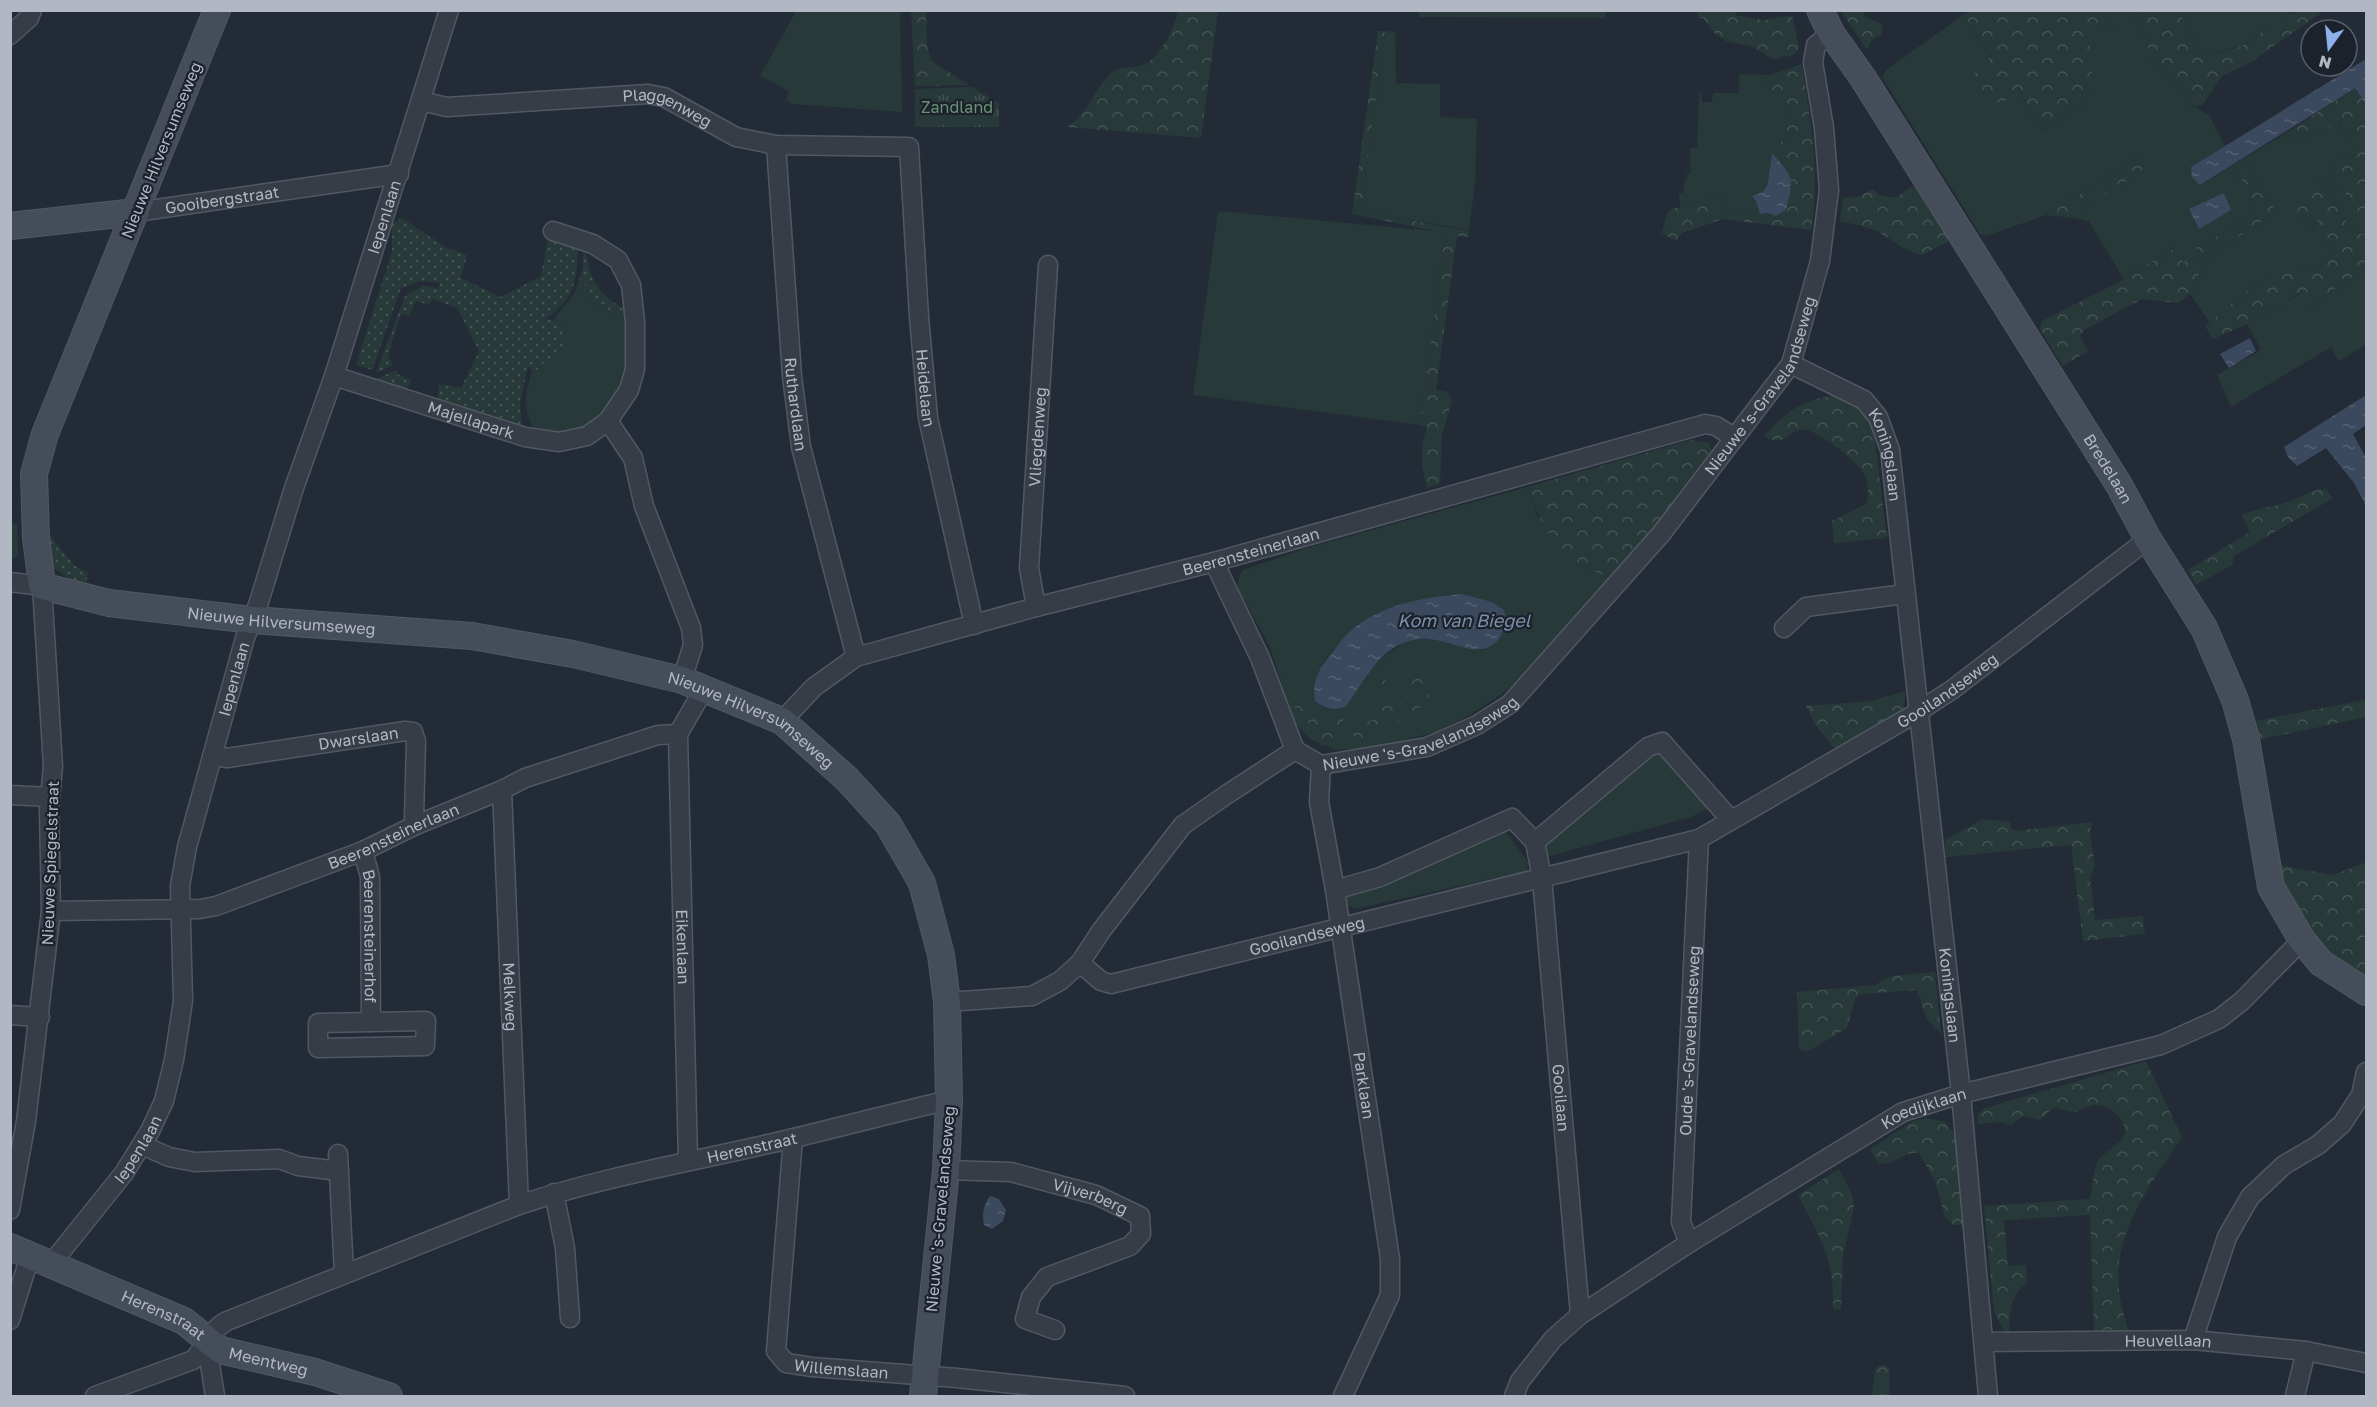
<svg xmlns="http://www.w3.org/2000/svg" width="2377" height="1407" font-family="'Golos Text',sans-serif">
  <defs>
    <pattern id="forest-crowns" width="20" height="18" patternUnits="userSpaceOnUse" patternTransform="scale(1.5)"><rect width="20" height="18" fill="#28393a"/><path d="M2 6a3 3 0 1 1 6 0M12 15a3 3 0 1 1 6 0" fill="none" stroke="#455455"/></pattern>
    <pattern id="park-tufts" width="24" height="20" patternUnits="userSpaceOnUse" patternTransform="scale(1.5)"><rect width="24" height="20" fill="#28393a"/><path d="M3 7l-1-3M5 7V3M7 7l1-3M15 17l-1-3M17 17v-4M19 17l1-3" fill="none" stroke="#455455"/></pattern>
    <pattern id="garden-dots" width="8" height="8" patternUnits="userSpaceOnUse" patternTransform="scale(1.5)"><rect width="8" height="8" fill="#28393a"/><path d="M2 2h.1M6 6h.1" fill="none" stroke="#455455" stroke-width="1.8" stroke-linecap="round"/></pattern>
    <pattern id="water-ripples" width="26" height="14" patternUnits="userSpaceOnUse" patternTransform="scale(1.5)"><rect width="26" height="14" fill="#3a495e"/><path d="M2 4q2-2 4 0t4 0M15 11q2-2 4 0t4 0" fill="none" stroke="#546173"/></pattern>
  </defs>
  <rect width="100%" height="100%" fill="#232b37"/>
  <path fill="#28393a" fill-rule="evenodd" d="M1419,10L1606,11L1605,18L1419,17Z
    M796,11H900L902,112L792,104L787,101L788,91L760,76Z
    M2107,11H2157L2135,14L2155,65L2186,94L2190,104L2209,115L2225,146L2191,167L2201,185L2233,165L2256,204L2254,215L2196,248L2199,255L2183,263L2175,247L2124,279L2081,209L2140,173V157L2046,215L1986,236L1980,234L1882,77L1886,70L1963,15L1991,58L2017,86L2041,132L2082,105L2092,88L2086,37L2113,25Z
    M2178,11H2293L2256,37L2238,47L2204,56Z
    M1385,31L1395,32L1396,83L1440,84V117L1477,119L1475,184L1469,230L1361,211Z
    M1785,70L1780,81L1767,85L1787,101L1786,139C1760,154 1779,184 1761,193C1758,195 1755,195 1752,196L1756,201L1760,214L1743,216L1723,211L1721,199C1700,192 1699,207 1680,208L1679,193H1683L1685,181L1688,176L1686,173H1691L1690,148H1697L1699,93H1702V102H1712L1713,93H1739V74L1770,75Z
    M2338,122L2359,150L2328,168L2366,223V230L2363,235L2352,231L2319,176L2297,219L2315,218L2318,221L2311,230L2321,244L2331,243L2335,246L2336,251L2324,262L2311,269L2267,274L2210,323L2190,294L2207,257L2275,212L2243,159L2283,135C2307,141 2318,134 2338,122Z
    M1218,211L1445,232L1420,425L1193,395Z
    M2366,268V345L2339,361L2331,347L2231,407L2217,375L2261,350L2247,324L2303,292L2310,306Z
    M579,281L585,284L593,302L627,319C632,388 616,441 535,432C522,407 525,396 532,370L536,372L540,364L558,353L565,328L553,320L574,294Z
    M1527,487L1537,515L1581,566L1612,578L1524,678L1472,714L1436,732L1371,748L1335,750L1310,739L1293,721L1270,647L1238,589L1239,577L1243,570L1307,548ZM1462,594L1484,650C1465,648 1447,641 1429,639C1390,635 1360,685 1337,710L1326,709L1315,701Z
    M17,523L18,555L11,560L10,524Z
    M1653,749L1661,751L1711,807L1691,817L1543,858L1541,844Z
    M1504,829L1528,862L1527,871L1355,909L1346,904L1347,894L1382,886Z"/>
  <path fill="url(#forest-crowns)" d="M1698,10L1735,11L1736,15L1763,20L1792,15L1799,47L1796,53L1790,56L1773,59L1751,46L1726,41L1716,35L1703,18H1698Z
    M2157,10L2178,11L2204,56C2216,53 2230,51 2241,46C2265,34 2292,0 2321,13L2251,62L2222,76L2203,104L2196,107L2190,104L2186,94L2155,65L2135,15Z
    M911,11H926L927,45L931,61L969,85L915,86Z
    M1178,11H1218L1201,138L1067,127C1092,111 1093,87 1114,71C1121,66 1128,68 1136,67C1159,64 1173,30 1178,11Z
    M1841,11H1862L1866,17L1881,24L1883,29L1882,34L1872,40L1867,50Z
    M1970,11H2107L2114,25L2086,38L2092,51V88L2082,105L2040,132L2018,86L2004,102L1979,103L1971,77L1991,57L1963,15Z
    M1378,31H1385L1361,211L1469,231V237L1457,236L1436,390L1447,392L1452,400L1442,435L1440,484L1427,488C1420,465 1420,449 1427,427L1420,425L1445,233L1352,214Z
    M1802,64C1810,119 1821,175 1811,230L1723,219L1682,233L1676,241L1662,233L1667,213L1672,208L1690,207L1703,196L1721,199L1723,211L1743,216L1769,213L1783,166L1772,153L1778,144L1786,139L1787,101C1777,95 1764,100 1753,94L1760,88L1780,81L1785,70Z
    M2355,88L2366,104V225L2328,168L2358,150L2339,122C2317,133 2309,141 2283,135Z
    M2140,157L2145,163L2140,173L2081,209L2089,222L2076,218L2046,215Z
    M2243,159L2276,212L2207,257L2190,294L2178,303L2142,299L2084,330L2080,336L2088,351L2063,366L2040,329L2042,321L2115,284L2176,247L2183,262L2199,255L2196,248L2254,215L2256,204L2233,165Z
    M2319,176L2352,231L2363,235L2366,230V268L2309,306L2302,292L2247,324L2213,339L2205,326L2267,274L2281,270L2311,269L2324,262L2336,251L2335,246L2311,242L2308,236L2318,221L2315,218L2297,219L2290,217C2284,199 2304,184 2319,176Z
    M1919,182L1953,239L1922,255C1905,252 1893,240 1878,232C1866,226 1854,224 1840,221L1843,198L1858,197L1873,189L1879,195L1895,198Z
    M1832,396C1853,403 1863,406 1873,426L1887,538L1834,543L1832,521L1866,504C1869,495 1869,481 1863,472C1857,461 1818,431 1806,430C1787,428 1785,450 1764,436C1784,414 1801,400 1832,396Z
    M1691,440L1709,443L1712,452L1710,466L1612,578C1602,574 1591,571 1581,566C1553,550 1538,517 1527,487Z
    M2325,489L2333,498L2234,556L2232,565L2196,585L2188,570L2250,532L2242,515C2256,508 2269,508 2284,503C2300,499 2307,490 2325,489Z
    M1408,667L1422,670L1431,702L1406,715L1392,728L1374,726L1360,741L1352,735L1363,724L1381,716L1380,685L1385,679L1396,708L1407,701Z
    M1905,691L1904,708L1897,718L1838,753L1815,724L1806,706L1873,701Z
    M1305,697L1327,714L1344,711L1343,721L1332,745L1320,746L1315,724L1302,722L1293,704Z
    M2366,700V717L2257,740L2254,721Z
    M1983,819L2010,822L2011,828L2015,831L2092,822L2090,833L2095,867L2090,876L2095,920L2143,916L2145,934L2083,941L2071,845L1946,857L1945,840Z
    M2366,862V977L2336,959L2314,938L2282,883L2279,865L2333,875Z
    M1935,972L1941,1033L1927,1020L1917,990L1862,994L1855,999L1847,1028L1807,1052L1799,1050L1797,992L1875,985L1891,976Z
    M2146,1061L2182,1137C2152,1183 2113,1231 2119,1289C2120,1304 2126,1320 2129,1335H2094L2090,1215L2004,1220L2008,1266L2026,1265L2027,1283C2009,1296 2010,1311 2009,1333L2004,1331L1994,1311L1984,1206L2089,1199C2094,1187 2092,1175 2097,1163C2104,1147 2140,1141 2118,1116C2112,1110 2107,1105 2098,1105C2089,1104 2081,1112 2072,1112C2067,1112 2059,1108 2054,1107L2040,1120L2023,1116L2011,1125L1999,1122L1977,1124L1978,1114L1985,1108Z
    M1926,1118L1945,1122L1955,1135L1964,1225H1954L1945,1217L1935,1181L1919,1153C1904,1150 1893,1167 1878,1163L1870,1149L1913,1121Z
    M1839,1169L1851,1192L1854,1205L1843,1257L1841,1310L1833,1309C1835,1260 1820,1237 1798,1195Z
    M1880,1365L1886,1366L1890,1370L1889,1396H1872L1875,1369Z"/>
  <path fill="url(#park-tufts)" d="M972,87L999,103V127H915V89Z"/>
  <path fill="url(#garden-dots)" d="M402,218L447,248L467,255L461,278L501,297L541,276L549,234L578,245C577,279 576,299 545,319L553,320L565,328C565,332 567,340 565,344C561,357 542,359 536,372L528,367L520,402L522,429L437,403L439,384L461,388L479,351L457,308L432,299L429,305L416,301L409,316L401,314L388,355L393,365L376,373L405,296L424,285L438,289L440,283L421,281L401,288L372,370L356,365L392,251V223Z
    M583,245L586,247C589,280 597,295 627,310V319L593,302L585,284L579,281L583,269Z
    M396,370L399,375L411,380L406,393L374,380Z
    M49,534L74,565L88,573L86,583L73,581L52,567Z"/>
  <path fill="url(#water-ripples)" d="M2366,59V104L2355,88L2200,185L2192,177L2191,167Z
    M1772,153C1794,178 1794,178 1786,210L1775,216L1769,213L1760,214L1756,201L1752,196L1763,192L1768,184Z
    M2224,193L2231,210L2199,229L2189,209Z
    M2250,338L2256,351L2229,368L2220,354Z
    M2366,395V425L2353,434L2366,458V506L2354,483L2326,448L2297,466L2288,457L2284,447Z
    M1462,594L1492,602L1504,610C1507,620 1505,631 1498,640C1479,661 1452,640 1428,639C1421,638 1408,641 1401,644C1377,654 1361,686 1346,706C1333,712 1326,709 1315,701C1312,681 1318,670 1331,655C1336,648 1342,639 1348,633C1381,604 1420,598 1462,594Z
    M990,1196L999,1199L1006,1210L1003,1221L992,1229L984,1225C982,1214 983,1206 990,1196Z"/>
  <g fill="none" stroke-linecap="round" stroke-linejoin="round">
    <g stroke="#525862" stroke-width="21">
      <g id="street">
        <path d="M10,35L29,18L32,10"/>
        <path id="s1" d="M421,101L447,107L648,94L664,97L736,137L776,145L909,147L919,317L928,418L974,625"/>
        <path id="s2" d="M776,145L792,376L801,447L856,657"/>
        <path id="s3" d="M136,212L399,174"/>
        <path id="s4" d="M1791,364L1864,400L1878,417L1890,450L1961,1094L1988,1396"/>
        <path id="s5" d="M334,376L525,437L559,442L587,436L608,421L629,390L635,369V322L631,285L618,260L593,244L553,231"/>
        <path d="M608,421L633,458L644,506L691,628L693,645L682,680"/>
        <path d="M1214,562L1260,658L1295,750"/>
        <path d="M10,582L42,586L53,766L49,809L51,911L26,1121L10,1210"/>
        <path id="s6" d="M1036,607L1029,568L1048,265"/>
        <path d="M1784,628L1806,607L1905,594"/>
        <path id="s7" d="M782,721L814,687L856,657L1036,607L1214,562L1705,424L1716,426L1735,438"/>
        <path id="s8" d="M678,734L688,1161"/>
        <path d="M678,734L704,689"/>
        <path id="s9" d="M1295,750L1321,765L1427,747L1477,725L1510,704L1661,534L1791,364L1820,261L1829,190L1824,128L1813,62L1816,45L1831,33"/>
        <path id="s10" d="M212,756L227,758L405,731L413,732L416,741L414,817L416,825"/>
        <path id="s11" d="M1321,765L1319,802L1335,890L1390,1259V1295L1343,1396"/>
        <path id="s12" d="M502,790L519,1205"/>
        <path d="M10,795L50,797"/>
        <path d="M1535,842L1648,747L1662,742L1730,819"/>
        <path id="s13" d="M363,851L370,877L371,1022"/>
        <path id="s14" d="M1335,890L1380,877L1512,818L1535,842L1542,878L1580,1315"/>
        <path id="s15" d="M51,911L200,909L216,906L363,851L416,825L502,790L525,778L658,735L678,734"/>
        <path id="s16" d="M1080,963L1101,981L1111,984L1699,839L1918,712L1953,689L2148,539"/>
        <path d="M947,1002L1032,996L1060,981L1080,963L1101,931L1183,825L1226,795L1295,750"/>
        <path d="M10,1015L40,1017"/>
        <path d="M426,1021L425,1046L318,1048V1023Z"/>
        <path id="s17" d="M793,1138L776,1351L786,1363L812,1367L957,1378L1125,1396"/>
        <path d="M142,1145L169,1157L195,1162L279,1159L298,1166L339,1171"/>
        <path d="M338,1154L344,1274"/>
        <path id="s18" d="M946,1170L1011,1172L1096,1195L1140,1216L1141,1234L1130,1246L1047,1277L1031,1297L1025,1319L1055,1330"/>
        <path d="M554,1193L565,1248L570,1318"/>
        <path id="s19" d="M1689,1243L1681,1222L1699,839"/>
        <path id="s20" d="M51,1264L124,1173L150,1131L164,1101L174,1060L183,1001L180,886L187,847L245,638L259,602L294,488L334,376L449,10"/>
        <path d="M10,1320L30,1256"/>
        <path d="M206,1339L215,1396"/>
        <path d="M2193,1340L2227,1237L2250,1197L2284,1165L2318,1145L2342,1124L2361,1095L2366,1072"/>
        <path id="s21" d="M1984,1342L2193,1340L2306,1351L2295,1396"/>
        <path d="M2306,1351L2366,1363"/>
        <path id="s22" d="M95,1396L193,1360C208,1346 207,1332 227,1321L519,1205C609,1175 702,1160 794,1138C845,1126 897,1112 949,1100"/>
        <path id="s23" d="M1514,1396L1520,1381L1553,1339L1580,1315L1689,1243L1903,1112L1961,1094L2161,1045L2219,1019L2242,1001L2302,940"/>
      </g>
    </g>
    <g stroke="#525862" stroke-width="28">
      <g id="secondary">
        <path id="s24" d="M217,10L45,434L34,474L36,538L42,586L109,603L252,620L472,636L573,654L682,680L782,721L847,779L888,824L922,883L941,955L947,1002L949,1100L946,1170L923,1396"/>
        <path id="s25" d="M1820,10L1831,33L1863,78L2119,485L2148,539L2204,628L2235,700L2246,739L2271,887L2302,940L2321,963L2366,992"/>
        <path d="M10,226L136,212"/>
        <path id="s26" d="M10,1247L184,1321L220,1350L315,1372L389,1396"/>
      </g>
    </g>
    <use href="#street" stroke="#373d47" stroke-width="18"/>
    <use href="#secondary" stroke="#454d5a" stroke-width="26"/>
  </g>
  <g text-anchor="middle" stroke-width="4.5" stroke-linejoin="round" paint-order="stroke">
    <g font-size="16" fill="#6b9275" stroke="#1c222c">
      <text x="957" y="113">Zandland</text>
    </g>
    <g font-size="16" fill="#b2b8c3" stroke="#1c222c">
      <text dy="6" stroke="none"><textPath href="#s1" startOffset="250">Plaggenweg</textPath></text>
      <text transform="translate(161 150) rotate(-68)" y="6">Nieuwe Hilversumseweg</text>
      <text dy="6" stroke="none"><textPath href="#s3" startOffset="87">Gooibergstraat</textPath></text>
      <text dy="6" stroke="none"><textPath href="#s20" startOffset="1116">Iepenlaan</textPath></text>
      <text dy="6" stroke="none"><textPath href="#s9" startOffset="639">Nieuwe 's-Gravelandseweg</textPath></text>
      <text dy="6" stroke="none"><textPath href="#s1" startOffset="742">Heidelaan</textPath></text>
      <text dy="6" stroke="none"><textPath href="#s2" startOffset="260">Ruthardlaan</textPath></text>
      <text dy="6" stroke="none"><textPath href="#s5" startOffset="144">Majellapark</textPath></text>
      <text dy="6" stroke="none"><textPath href="#s6" startOffset="171">Vliegdenweg</textPath></text>
      <text dy="6" stroke="none"><textPath href="#s4" startOffset="142">Koningslaan</textPath></text>
      <text dy="6" stroke="none"><textPath href="#s25" startOffset="542">Bredelaan</textPath></text>
      <text dy="6" stroke="none"><textPath href="#s7" startOffset="507">Beerensteinerlaan</textPath></text>
      <text dy="6" stroke="none"><textPath href="#s24" startOffset="854">Nieuwe Hilversumseweg</textPath></text>
      <text dy="6" stroke="none"><textPath href="#s20" startOffset="630">Iepenlaan</textPath></text>
      <text dy="6" stroke="none"><textPath href="#s16" startOffset="933">Gooilandseweg</textPath></text>
      <text dy="6" stroke="none"><textPath href="#s24" startOffset="1340">Nieuwe Hilversumseweg</textPath></text>
      <text dy="6" stroke="none"><textPath href="#s9" startOffset="135">Nieuwe 's-Gravelandseweg</textPath></text>
      <text dy="6" stroke="none"><textPath href="#s10" startOffset="148">Dwarslaan</textPath></text>
      <text dy="6" stroke="none"><textPath href="#s15" startOffset="356">Beerensteinerlaan</textPath></text>
      <text transform="translate(50 863) rotate(-88)" y="6">Nieuwe Spiegelstraat</text>
      <text dy="6" stroke="none"><textPath href="#s16" startOffset="240">Gooilandseweg</textPath></text>
      <text dy="6" stroke="none"><textPath href="#s13" startOffset="86">Beerensteinerhof</textPath></text>
      <text dy="6" stroke="none"><textPath href="#s8" startOffset="213">Eikenlaan</textPath></text>
      <text dy="6" stroke="none"><textPath href="#s4" startOffset="687">Koningslaan</textPath></text>
      <text dy="6" stroke="none"><textPath href="#s12" startOffset="207">Melkweg</textPath></text>
      <text dy="6" stroke="none"><textPath href="#s19" startOffset="204">Oude 's-Gravelandseweg</textPath></text>
      <text dy="6" stroke="none"><textPath href="#s11" startOffset="324">Parklaan</textPath></text>
      <text dy="6" stroke="none"><textPath href="#s14" startOffset="482">Gooilaan</textPath></text>
      <text dy="6" stroke="none"><textPath href="#s23" startOffset="508">Koedijklaan</textPath></text>
      <text dy="6" stroke="none"><textPath href="#s22" startOffset="711">Herenstraat</textPath></text>
      <text dy="6" stroke="none"><textPath href="#s20" startOffset="144">Iepenlaan</textPath></text>
      <text dy="6" stroke="none"><textPath href="#s18" startOffset="148">Vijverberg</textPath></text>
      <text transform="translate(940 1209) rotate(-85)" y="6">Nieuwe 's-Gravelandseweg</text>
      <text dy="6" stroke="none"><textPath href="#s26" startOffset="168">Herenstraat</textPath></text>
      <text dy="6" stroke="none"><textPath href="#s21" startOffset="184">Heuvellaan</textPath></text>
      <text dy="6" stroke="none"><textPath href="#s26" startOffset="285">Meentweg</textPath></text>
      <text dy="6" stroke="none"><textPath href="#s17" startOffset="285">Willemslaan</textPath></text>
    </g>
    <g font-size="18" font-style="italic" fill="#7c8ea9" stroke="#1c222c">
      <text x="1464" y="627">Kom van Biegel</text>
    </g>
  </g>
  <rect width="2377" height="1407" fill="none" stroke="#b2b8c3" stroke-width="24"/>
  <g transform="translate(2329 48) rotate(195)"><circle r="28" fill="#1c222c" stroke="#585e68" stroke-width="1.5"/>
  <path d="M0-4.5L10 22L0 15L-10 22Z" fill="#8eb1ec"/>
  <text y="-9" font-size="16" font-weight="bold" text-anchor="middle" fill="#b2b8c3">N</text>
  </g>
</svg>
